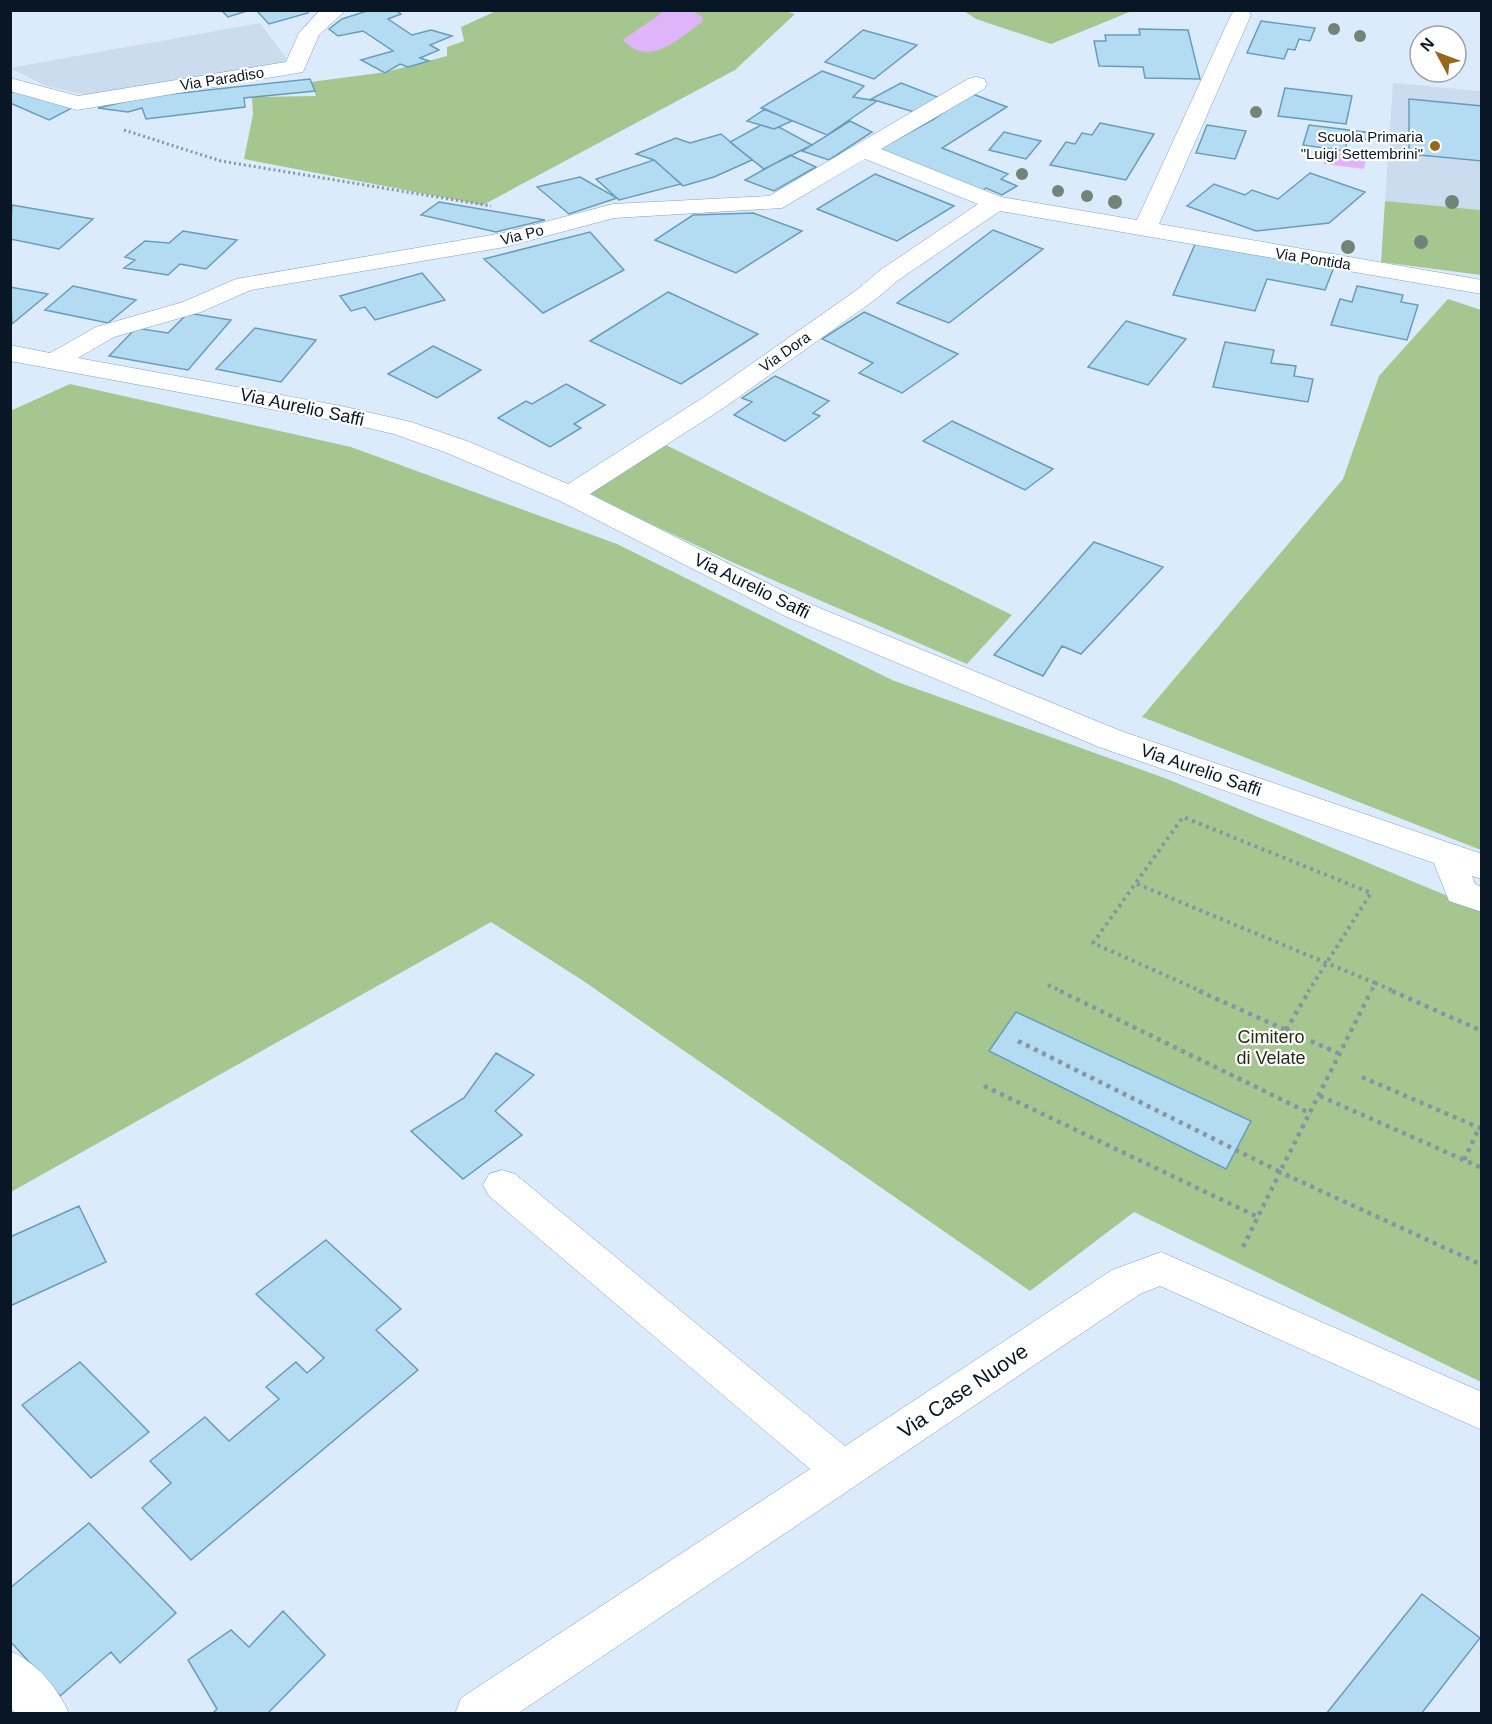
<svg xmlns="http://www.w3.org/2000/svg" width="1492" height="1724" font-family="Arial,sans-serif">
  <rect width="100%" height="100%" fill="#dcebfc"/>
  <path fill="#cbdcef" d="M260,23L289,62L85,95L46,86L10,68Z
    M1393,83L1481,91V210L1385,201Z"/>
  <path fill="#a6c68f" d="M782,10L795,14L735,70L483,205L244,159L253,114L252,97L316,96L311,82L386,72L447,56V47L464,41L461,27L496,11Z
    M964,11V10L1132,11L1051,44L976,19Z
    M1385,201L1481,210V275L1381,262Z
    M1448,299L1481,310V850L1142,717L1343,479L1379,376Z
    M70,384L351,447L617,544L892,680L1170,780L1481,910V1382L1134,1212L1030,1291L582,980L491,922L11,1192L10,411Z
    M666,445L1012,615L967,664L734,563L587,494Z"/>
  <path fill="#dfb4f9" d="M664,11H692L703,17L702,22C679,38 649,69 623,40Z
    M1326,152L1366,157L1364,169L1324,164Z"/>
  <path fill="#b3dbf1" stroke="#689dba" stroke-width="1.5" d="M221,10H250L228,17Z
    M256,10H305L308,13L269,24Z
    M370,10H395L401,14L388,19L412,35L431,30L452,36L430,45L439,50L420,58L429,61L408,67L400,64L385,73L361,60L393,51L363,31L338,36L329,29L342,19Z
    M1261,21L1315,28L1310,41L1299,39L1295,50L1288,49L1284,59L1247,53Z
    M1139,29L1188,30L1200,79L1145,78L1143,67L1099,66L1094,41H1106L1105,35H1140Z
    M863,30L917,45L874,79L825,62Z
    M822,71L864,86L853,97L877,101L827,135L761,108Z
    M310,79L315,91L244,98L245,107L146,119L142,108L128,112L98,108L144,97Z
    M901,83L940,98L914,112L871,99Z
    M1285,88L1352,96L1346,124L1278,116Z
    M20,89L74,107L49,120L10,103V93Z
    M970,93L1007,107L942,148L1008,174L1001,179L1017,186L1002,195L986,188L982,191L879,149L934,119Z
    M1409,99L1482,106V161L1409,154Z
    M765,109L792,121L774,129L747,121Z
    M850,121L872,132L829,160L802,151Z
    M1100,123L1154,134L1126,180L1050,165L1066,142L1075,144L1082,133L1092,135Z
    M761,125L774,129L779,127L812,145L764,169L730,142Z
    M1207,125L1246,131L1235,159L1196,153Z
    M1309,125L1372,133L1370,140L1348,137L1345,151L1303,145Z
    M1004,132L1041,141L1026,159L989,150Z
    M721,134L752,160L714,177L683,186L654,160L636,154L676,138L690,143Z
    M790,155L816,167L774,191L745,180Z
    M654,160L681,184L619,200L596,179Z
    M1310,173L1365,192L1329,223L1256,231L1187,206L1214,184L1245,195L1252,190L1278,199Z
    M875,174L954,206L897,241L817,209Z
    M580,177L617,198L569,214L537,187Z
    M439,202L545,220L496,232L421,215Z
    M12,205L93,219L59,249L10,239Z
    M753,213L802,231L736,273L655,240L693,215Z
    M993,230L1043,249L949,323L897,303Z
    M183,231L237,240L206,269L180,264L168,275L124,268L135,260L125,257L145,241L169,243Z
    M590,232L624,270L543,313L484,259Z
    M1196,242L1334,267L1325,290L1267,279L1255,311L1173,295Z
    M422,273L445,300L375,320L365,307L351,311L340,296Z
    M73,286L136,300L108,323L45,310Z
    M1357,286L1403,295L1401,302L1418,305L1407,340L1331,325L1340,299L1352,302Z
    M10,287L48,294L12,324Z
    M668,292L758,334L681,384L590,341Z
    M864,312L958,354L902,393L859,373L873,363L822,339Z
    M188,313L231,320L188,370L109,356L136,328L168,333Z
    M1126,321L1186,339L1148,385L1088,367Z
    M255,328L316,340L281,382L216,369Z
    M1225,342L1274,350L1271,363L1296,366L1294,376L1313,379L1308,402L1213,387Z
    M433,346L481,370L437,398L388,374Z
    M775,376L829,401L813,413L820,416L785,441L734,415L752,402L742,398Z
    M566,384L605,405L574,424L581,428L550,447L498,418L526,401L532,404Z
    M952,421L1053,469L1025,490L923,441Z
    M1094,542L1163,567L1081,654L1062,646L1043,676L994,655Z
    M1016,1012L1251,1121L1226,1169L989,1051Z
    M496,1053L534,1075L495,1111L522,1135L463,1179L411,1131L464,1098Z
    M79,1206L106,1262L10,1306V1237Z
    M326,1240L401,1309L376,1330L418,1370L191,1560L142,1508L171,1483L150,1461L205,1417L229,1441L279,1399L266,1387L296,1362L307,1373L324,1358L256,1294Z
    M80,1362L149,1432L91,1478L22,1405Z
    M89,1523L176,1613L120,1663L111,1652L60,1696L10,1641V1588Z
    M1422,1594L1480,1638L1421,1714H1326Z
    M283,1611L325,1655L267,1714H212L217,1709L188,1660L231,1630L249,1647Z"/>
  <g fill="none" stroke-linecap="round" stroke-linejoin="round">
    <g stroke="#7fa1c9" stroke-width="1">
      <path id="minor" d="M320,10H346L319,35L303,72L77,110L10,91V78L78,96L286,62L299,33Z
        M1248,10L1251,15L1159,224L1482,280V294L1000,211L897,281L876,299L725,407L590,494L805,602L1121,731L1482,854V879L1472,876L1475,884L1482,887V912L1449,901L1434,863L1099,747L785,616L560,501L447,453L394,434L341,422L10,361V345L50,353L96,327L183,302L236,279L503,233L613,204L769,196L968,79L976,77L984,79L987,84L984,89L881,149L1001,197L1137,220L1231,15L1234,11ZM865,159L978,204L879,271L858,289L707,395L568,484L467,441L411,422L341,406L78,358L114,337L201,312L251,290L505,247L614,218L782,208Z
        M502,1170L515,1174L845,1446L1112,1270L1161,1252L1482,1392V1430L1160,1286L1140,1294L517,1714H455L461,1698L810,1469L489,1196L483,1185L489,1174Z
        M10,1651C36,1662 59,1689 69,1714H16L10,1707Z"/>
    </g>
    <path stroke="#8694a5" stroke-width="3" stroke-dasharray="2 3" stroke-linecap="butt" d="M124,130L221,161L491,206"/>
    <path stroke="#8694a5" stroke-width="4" stroke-dasharray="3 4.5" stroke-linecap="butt" d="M1137,884L1375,983L1371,992
      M1375,983L1396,992
      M1048,985L1063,992
      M1203,992L1093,943L1183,817L1371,893L1308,992"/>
    <path stroke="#8694a5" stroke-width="4.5" stroke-dasharray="4 5" stroke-linecap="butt" d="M1060,991L1311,1114
      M1199,991L1286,1030
      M1392,991L1482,1031
      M1286,1030L1340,1054
      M1286,1030L1309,991
      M1018,1041L1280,1172L1371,991
      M1362,1077L1482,1129
      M984,1086L1258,1217
      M1320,1096L1482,1168
      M1464,1160L1479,1128
      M1243,1247L1280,1172L1482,1265"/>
    <use href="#minor" fill="#fff" fill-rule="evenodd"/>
  </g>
  <g fill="#728477">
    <circle cx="1334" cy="29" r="6"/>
    <circle cx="1360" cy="36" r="6"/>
    <circle cx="1256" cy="112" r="6"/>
    <circle cx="1022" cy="174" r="6"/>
    <circle cx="1058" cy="191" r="6"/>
    <circle cx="1087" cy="196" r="6"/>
    <circle cx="1115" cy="202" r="7"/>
    <circle cx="1452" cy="202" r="7"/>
    <circle cx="1421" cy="242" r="7"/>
    <circle cx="1348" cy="247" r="7"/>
  </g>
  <circle fill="#99671b" stroke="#fff" stroke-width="2" cx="1435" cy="146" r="6"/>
  <g text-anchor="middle" stroke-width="4.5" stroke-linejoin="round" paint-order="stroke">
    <g font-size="15" fill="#091625" stroke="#fff">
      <text transform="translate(222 79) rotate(-9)" y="5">Via Paradiso</text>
      <text transform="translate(522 235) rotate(-14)" y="5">Via Po</text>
      <text transform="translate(1313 259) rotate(9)" y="5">Via Pontida</text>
      <text transform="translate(785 352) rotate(-35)" y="5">Via Dora</text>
    </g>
    <g font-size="15" fill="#091625" stroke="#fff" text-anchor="end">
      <text x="1423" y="142">Scuola Primaria<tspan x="1423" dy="17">"Luigi Settembrini"</tspan></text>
    </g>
    <g font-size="18" fill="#091625" stroke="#fff">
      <text transform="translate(302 407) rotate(12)" y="6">Via Aurelio Saffi</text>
      <text transform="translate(752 586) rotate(26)" y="6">Via Aurelio Saffi</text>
      <text transform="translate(1201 770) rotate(19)" y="6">Via Aurelio Saffi</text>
    </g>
    <g font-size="18" fill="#1c2f0a" stroke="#fff">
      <text x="1271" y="1043">Cimitero<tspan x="1271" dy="21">di Velate</tspan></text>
    </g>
    <g font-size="21" fill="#091625" stroke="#fff">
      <text transform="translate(963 1391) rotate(-34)" y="7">Via Case Nuove</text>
    </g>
  </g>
  <rect width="1492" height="1724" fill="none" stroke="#091625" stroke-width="24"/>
  <g transform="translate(1438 54) rotate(311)"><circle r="28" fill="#ffffff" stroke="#9da2a8" stroke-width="1.5"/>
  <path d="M0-4.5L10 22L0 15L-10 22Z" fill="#99671b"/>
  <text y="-9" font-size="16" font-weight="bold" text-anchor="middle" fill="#091625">N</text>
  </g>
</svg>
